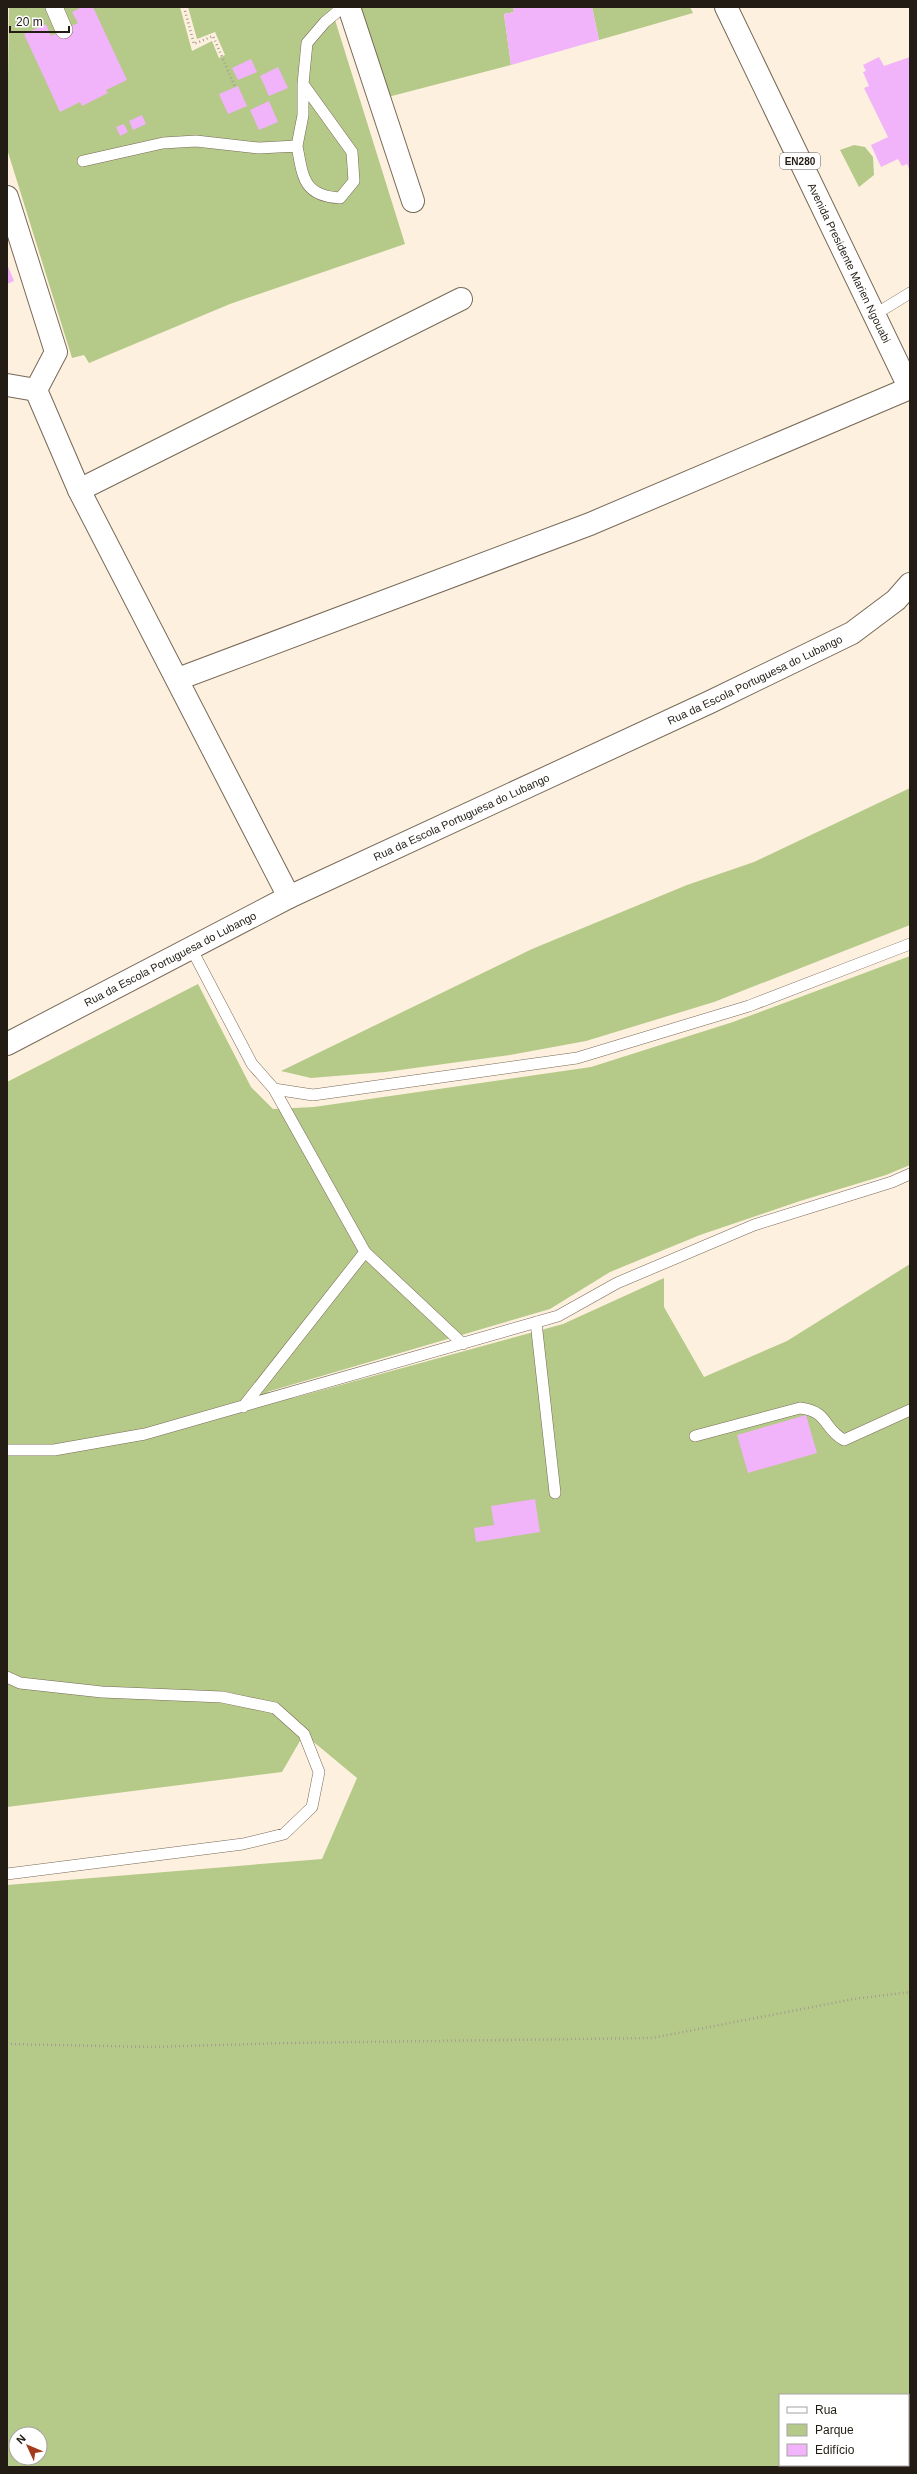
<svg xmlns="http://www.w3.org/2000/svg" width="917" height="2474" font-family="Helvetica,sans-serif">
  <rect width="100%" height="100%" fill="#fdf0df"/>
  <path fill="#b5ca88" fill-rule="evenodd" d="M9,7H180L192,51L212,41L219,58L225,55L215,32L197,39L188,7H331L405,244L230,304L89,363L84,355L72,358L7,149Z
    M359,7H513L514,12L504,14L511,65L388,97Z
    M592,7H690L693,13L599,40Z
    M854,145L865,147L873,157L874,175L859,187L840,150Z
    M910,788V925L714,1002L586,1041L510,1055L385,1072L311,1078L281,1071L532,949L687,885L754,862Z
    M910,956V1165L886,1175L800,1201L700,1235L610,1272L550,1309L267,1392L293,1398L563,1324L664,1278V1307L704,1377L787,1341L910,1264V2467H7V1885L322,1859L357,1778L304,1734L282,1772L7,1807V1082L198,984L251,1087L273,1109L314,1107L591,1067L733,1022ZM780,2395H908V2465H780ZM16,2434H40V2458H16Z"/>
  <path fill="#f1b3f9" d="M82,7H93L127,80L106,90L108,93L82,106L80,102L60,112L24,34L46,24L51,36L78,23L72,12Z
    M513,7H592L599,40L511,65L504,14L514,12Z
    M879,57L884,66L910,57V171L907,164L902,166L898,159L881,167L871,145L888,137L864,88L869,86L863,72L866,71L863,65Z
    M251,59L257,72L238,80L232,68Z
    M278,67L288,88L269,96L260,76Z
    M238,86L247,106L228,114L219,94Z
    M269,101L278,122L259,130L250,110Z
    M142,115L146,124L133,130L129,121Z
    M124,124L128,132L120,136L116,127Z
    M7,264L14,281L7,284Z
    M806,1415L817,1453L748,1473L737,1435Z
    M535,1499L540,1532L476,1542L474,1528L494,1525L491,1506Z"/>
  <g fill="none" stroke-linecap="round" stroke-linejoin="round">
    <g stroke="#786957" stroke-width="12">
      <path id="service" d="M297,146C303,177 303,196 340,198L354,181L352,152L303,84
        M83,161L163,143L196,141L259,148L297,146L303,115V84L307,43L325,22L343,7
        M874,315L910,293
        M191,948L252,1064L274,1089L365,1252
        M274,1089L313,1095L577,1058L749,1006L910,944
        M536,1322L555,1493
        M243,1407L365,1252L463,1344
        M695,1436L800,1408C829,1411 823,1429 844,1440L910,1410
        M7,1450H54L145,1434L558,1316L617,1283L754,1225L892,1182L910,1174
        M7,1677L20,1683L102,1692L222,1697L275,1708L304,1734L319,1772L312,1807L284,1834L243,1844L7,1874"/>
    </g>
    <g stroke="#786957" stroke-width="18">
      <path id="pedestrian" d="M54,7L64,30"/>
    </g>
    <g stroke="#786957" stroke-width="24">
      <g id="minor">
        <path d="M349,7L413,201"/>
        <path d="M7,197L56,352L36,390"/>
        <path d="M7,385L36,390"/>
        <path d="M36,390L79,490L289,897"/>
        <path d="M79,490L461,299"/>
        <path d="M178,679L590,524L910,388"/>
        <path id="s1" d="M7,1044L289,897L710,702L852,633L896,600L910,584"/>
      </g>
    </g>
    <g stroke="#786957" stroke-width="24">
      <g id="primary">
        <path id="s2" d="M726,7L910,389"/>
      </g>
    </g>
    <path stroke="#a69c8f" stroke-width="2.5" stroke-dasharray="1 3" stroke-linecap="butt" d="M184,7L194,44L213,36L235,87
      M7,2044L153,2047L287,2043L652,2038L854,1999L910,1992"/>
    <use href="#service" stroke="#fff" stroke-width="11"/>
    <use href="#pedestrian" stroke="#fff" stroke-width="17"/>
    <use href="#minor" stroke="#fff" stroke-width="22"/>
    <use href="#primary" stroke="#fff" stroke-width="22"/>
  </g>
  <g text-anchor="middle" stroke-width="4" stroke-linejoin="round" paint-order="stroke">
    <rect fill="#fff" stroke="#64605b" stroke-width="1" x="780" y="153" width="40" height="16" rx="3"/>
    <g font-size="10" font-weight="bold" fill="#221c15">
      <text x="800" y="165">EN280</text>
    </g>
    <g font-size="11" fill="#221c15" stroke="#fff">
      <text dy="4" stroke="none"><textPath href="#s2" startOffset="284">Avenida Presidente Marien Ngouabi</textPath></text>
      <text dy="4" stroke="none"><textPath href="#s1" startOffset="832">Rua da Escola Portuguesa do Lubango</textPath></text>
      <text dy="4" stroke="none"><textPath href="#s1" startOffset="508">Rua da Escola Portuguesa do Lubango</textPath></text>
      <text dy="4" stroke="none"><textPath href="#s1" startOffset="184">Rua da Escola Portuguesa do Lubango</textPath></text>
    </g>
  </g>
  <rect width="917" height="2474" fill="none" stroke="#221c15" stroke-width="16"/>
  <rect x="779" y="2394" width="130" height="72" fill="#ffffff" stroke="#a7a4a1"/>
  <rect x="787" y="2407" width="20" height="6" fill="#ffffff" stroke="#a7a4a1"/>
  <text x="815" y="2414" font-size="12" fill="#221c15">Rua</text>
  <rect x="787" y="2424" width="20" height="12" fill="#b5ca88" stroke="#a7a4a1"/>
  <text x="815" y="2434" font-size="12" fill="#221c15">Parque</text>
  <rect x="787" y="2444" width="20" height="12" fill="#f1b3f9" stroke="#a7a4a1"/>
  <text x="815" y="2454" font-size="12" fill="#221c15">Edifício</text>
  <g transform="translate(28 2446) rotate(314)"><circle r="19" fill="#ffffff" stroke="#a7a4a1"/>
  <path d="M0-3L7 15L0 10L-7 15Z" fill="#a33c1c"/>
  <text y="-6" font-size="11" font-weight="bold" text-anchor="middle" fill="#221c15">N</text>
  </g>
  <path d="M10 26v6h59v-6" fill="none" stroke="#221c15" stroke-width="2"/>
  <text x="16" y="26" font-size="12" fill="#221c15" stroke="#ffffff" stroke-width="3" paint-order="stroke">20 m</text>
</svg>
